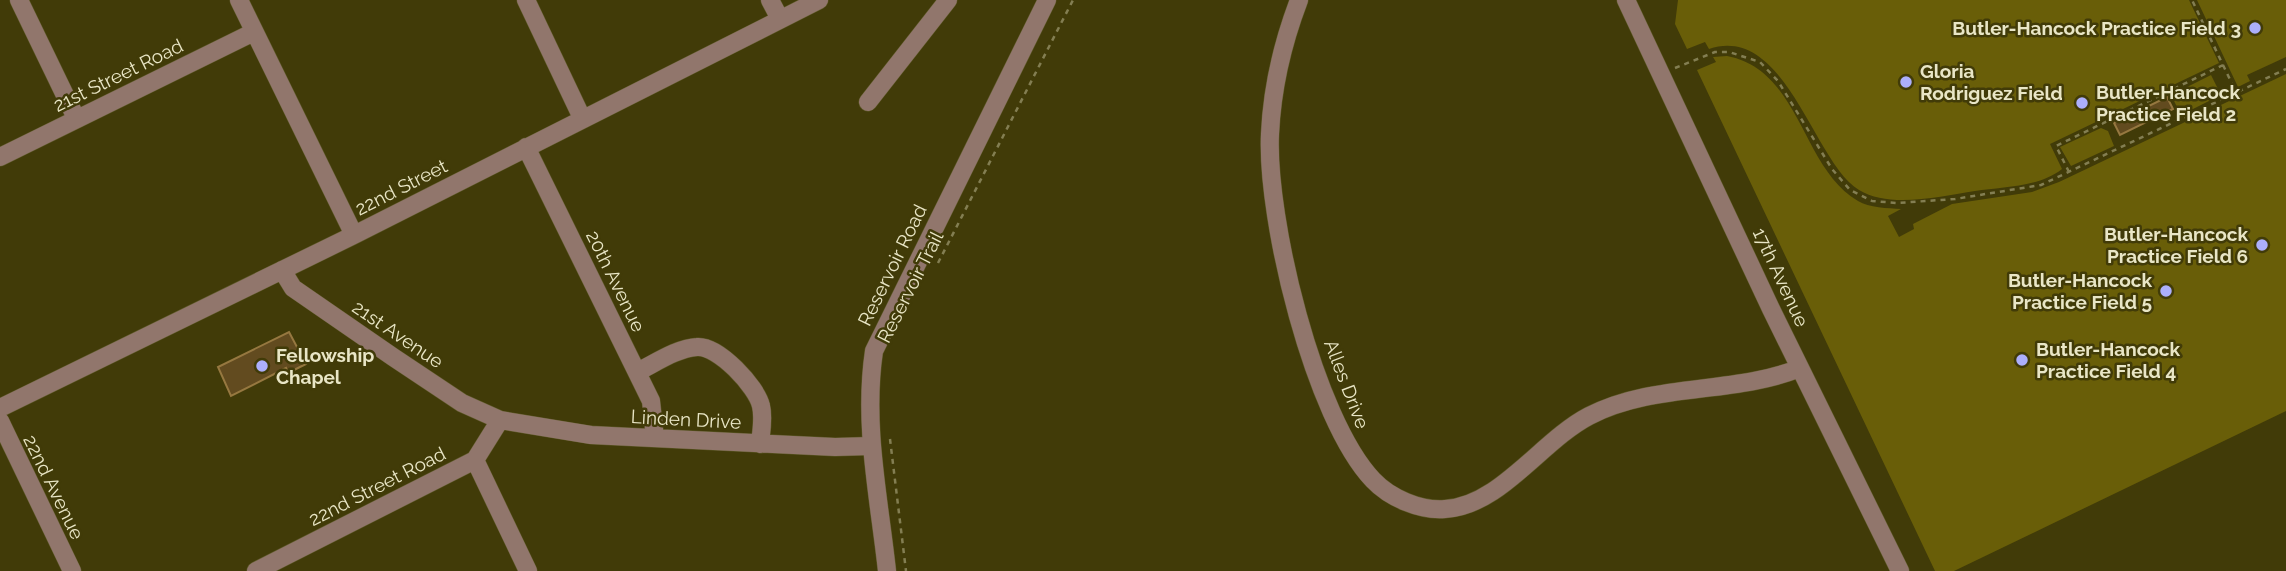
<svg xmlns="http://www.w3.org/2000/svg" width="2286" height="571" font-family="Raleway,sans-serif">
  <rect width="100%" height="100%" fill="#413b08"/>
  <path fill="#695e08" d="M1678,0H2189L2219,63L2050,144L2062,169C2040,187 2002,187 1975,191C1941,196 1890,209 1859,190C1814,164 1786,23 1709,49L1705,42L1687,49L1675,24Z
    M2197,0H2286V57L2247,75L2250,81L2238,87Z
    M1727,56C1801,70 1801,168 1858,201C1869,208 1888,208 1901,209L1888,216L1899,237L1914,229L1913,224L1952,204L2032,192L2059,182L2286,74V411L1954,571H1935L1697,70L1716,62L1713,57Z
    M2211,75L2221,95L2181,115L2173,99L2177,92Z
    M2101,128L2108,131L2114,146L2071,166L2060,147Z"/>
  <path fill="#624b1f" stroke="#967840" stroke-width="2" d="M2167,97L2173,109L2120,135L2114,123Z
    M289,332L306,364L288,373L286,368L231,396L218,367Z"/>
  <g fill="none" stroke-linecap="round" stroke-linejoin="round">
    <g stroke="#5f5a2a" stroke-width="19">
      <path id="minor" d="M19,0L76,118
        M239,0L354,235
        M526,0L582,118
        M770,0L780,19
        M1299,0C1283,42 1272,89 1270,134C1266,219 1314,418 1373,480C1390,498 1420,511 1445,509C1500,506 1541,441 1589,416C1655,382 1733,395 1800,368
        M1626,0L1771,309L1900,571
        M868,102L948,0
        M526,147L651,401L655,438
        M0,157L254,32
        M282,270L293,288L393,357L462,403L500,420L591,435L835,447L871,446
        M637,372C654,364 677,348 697,347C718,345 757,387 761,406C764,418 761,433 760,444
        M0,408L354,235L819,0
        M0,421L72,571
        M475,460L528,571
        M256,571L475,460L500,420
        M887,571C879,497 863,425 874,351L1047,0"/>
    </g>
    <path stroke="#837e52" stroke-width="2.5" stroke-dasharray="5 5" stroke-linecap="butt" d="M2223,65L2236,92
      M1675,68L1715,52H1729L1760,62L1778,81L1832,169L1850,190L1872,201L1897,203L1955,199L2041,185L2286,69
      M2069,172L2056,146L2223,65L2192,0
      M938,263L1073,0
      M890,439L906,571"/>
    <use href="#minor" stroke="#91766c" stroke-width="18"/>
  </g>
  <g fill="#acaffb" stroke="#413b08" stroke-width="2.5">
    <circle cx="2255" cy="28" r="7"/>
    <circle cx="1906" cy="82" r="7"/>
    <circle cx="2082" cy="103" r="7"/>
    <circle cx="2262" cy="245" r="7"/>
    <circle cx="2166" cy="291" r="7"/>
    <circle cx="2022" cy="360" r="7"/>
    <circle cx="262" cy="366" r="7"/>
  </g>
  <g text-anchor="middle" stroke-width="5" stroke-linejoin="round" paint-order="stroke">
    <g font-size="19" font-weight="bold" fill="#e9e6c6" stroke="#413b08" text-anchor="start">
      <text x="2241" y="35" text-anchor="end">Butler-Hancock Practice Field 3</text>
      <text x="1920" y="78">Gloria<tspan x="1920" dy="22">Rodriguez Field</tspan></text>
      <text x="2096" y="99">Butler-Hancock<tspan x="2096" dy="22">Practice Field 2</tspan></text>
      <text x="2248" y="241" text-anchor="end">Butler-Hancock<tspan x="2248" dy="22">Practice Field 6</tspan></text>
      <text x="2152" y="287" text-anchor="end">Butler-Hancock<tspan x="2152" dy="22">Practice Field 5</tspan></text>
      <text x="2036" y="356">Butler-Hancock<tspan x="2036" dy="22">Practice Field 4</tspan></text>
      <text x="276" y="362">Fellowship<tspan x="276" dy="22">Chapel</tspan></text>
    </g>
    <g font-size="19" fill="#e9e6c6" stroke="#413b08">
      <text transform="translate(118 75) rotate(-26)" y="7">21st Street Road</text>
      <text transform="translate(401 187) rotate(-27)" y="7">22nd Street</text>
      <text transform="translate(892 265) rotate(-64)" y="7">Reservoir Road</text>
      <text transform="translate(1781 277) rotate(65)" y="7">17th Avenue</text>
      <text transform="translate(616 281) rotate(64)" y="7">20th Avenue</text>
      <text transform="translate(910 287) rotate(-63)" y="7">Reservoir Trail</text>
      <text transform="translate(398 334) rotate(34)" y="7">21st Avenue</text>
      <text transform="translate(1347 384) rotate(69)" y="7">Alles Drive</text>
      <text transform="translate(686 419) rotate(3)" y="7">Linden Drive</text>
      <text transform="translate(377 486) rotate(-27)" y="7">22nd Street Road</text>
      <text transform="translate(54 487) rotate(64)" y="7">22nd Avenue</text>
    </g>
  </g>
</svg>
